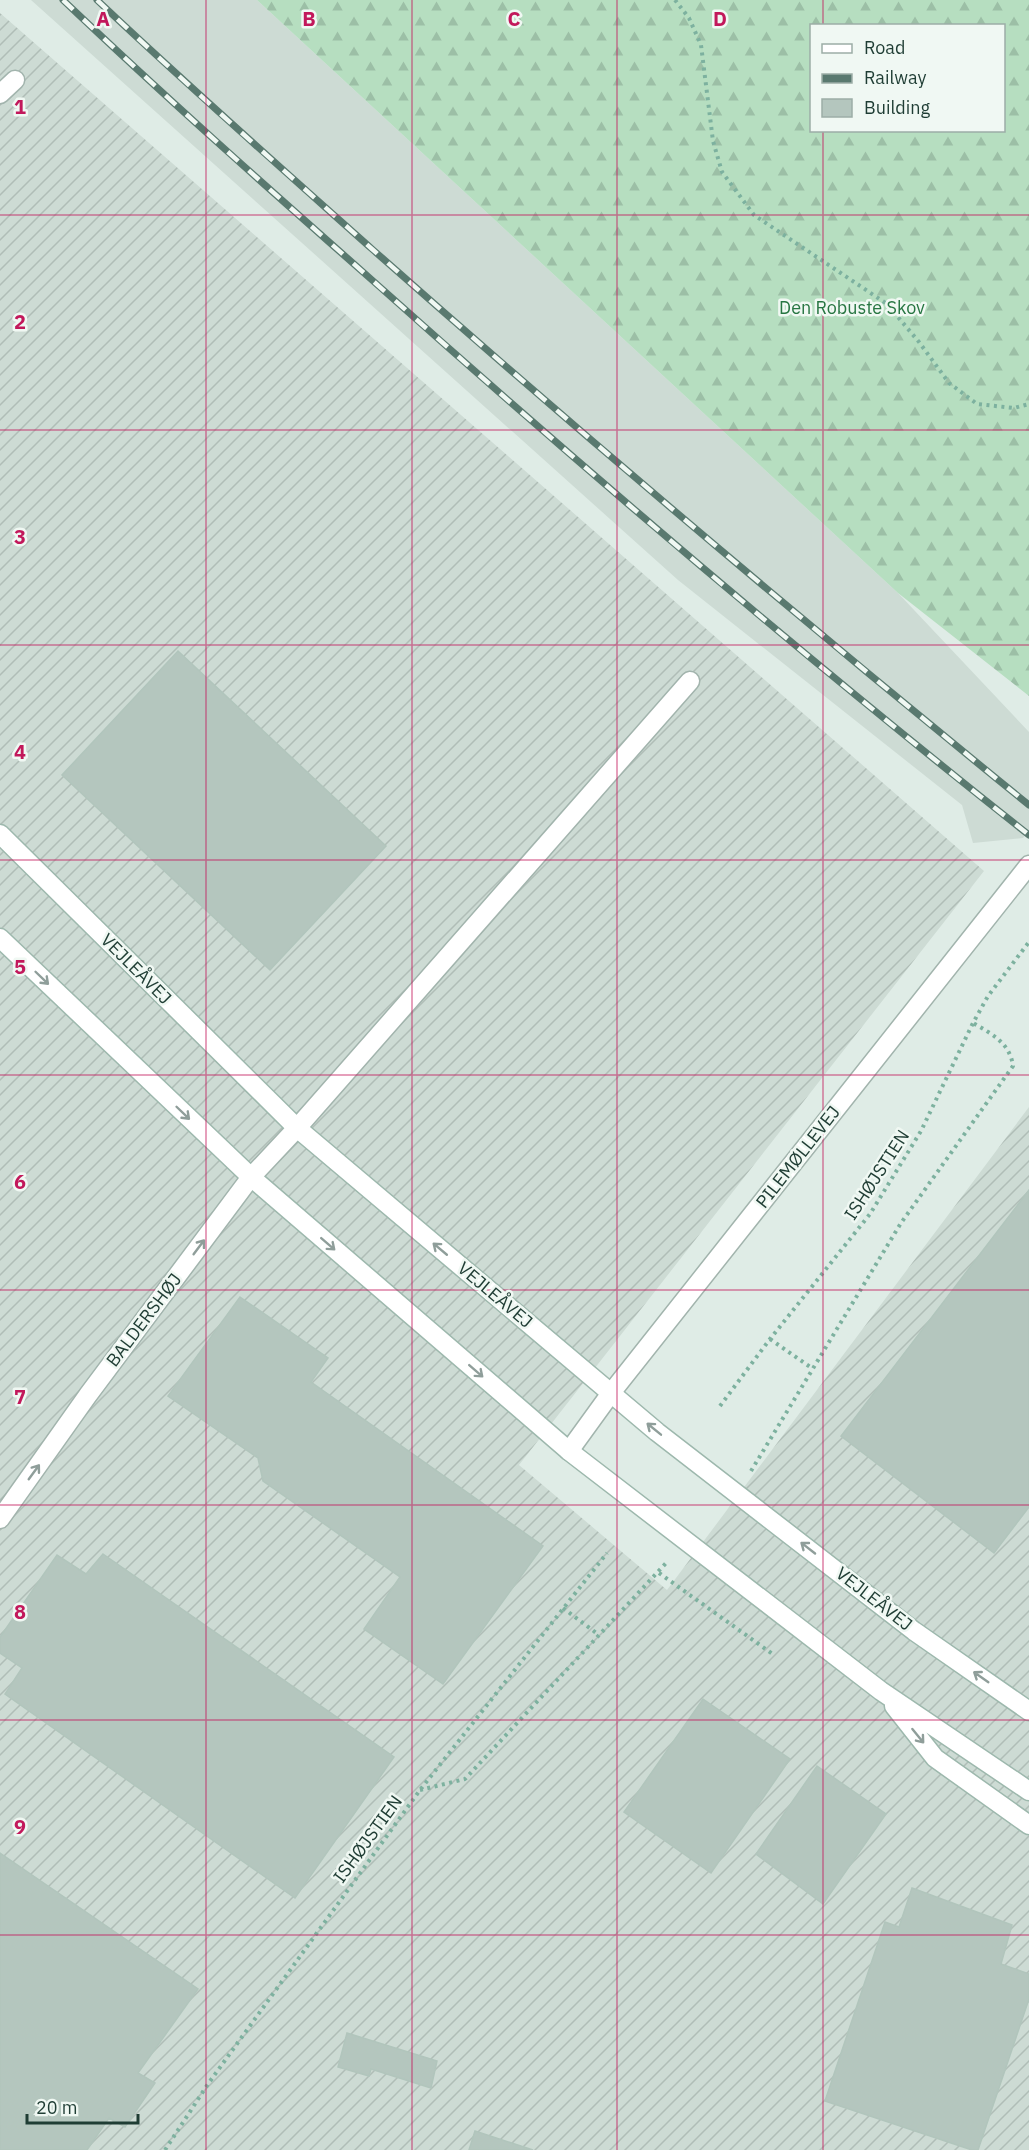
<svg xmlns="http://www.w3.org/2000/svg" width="1029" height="2150" font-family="'IBM Plex Sans',sans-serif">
  <defs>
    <pattern id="industrial-furrows" width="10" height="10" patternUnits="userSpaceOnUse" patternTransform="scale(1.5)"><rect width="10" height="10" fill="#cddbd4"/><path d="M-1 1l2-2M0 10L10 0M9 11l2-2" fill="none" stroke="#b0bdb7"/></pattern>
    <pattern id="forest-firs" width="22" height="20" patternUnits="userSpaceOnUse" patternTransform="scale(1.5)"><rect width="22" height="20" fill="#b6dec0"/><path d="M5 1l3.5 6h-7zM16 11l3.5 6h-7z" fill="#9cbfa6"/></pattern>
  </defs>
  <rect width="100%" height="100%" fill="#dfece6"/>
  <path fill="#cddbd4" d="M31,0H257L898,593L1029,732V830L1023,838L973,843L962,805L678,580Z"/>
  <path fill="url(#industrial-furrows)" d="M0,13L984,871L519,1465L667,1590L1029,1107V2150H0Z"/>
  <path fill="url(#forest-firs)" fill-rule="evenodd" d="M257,0H1029V696L898,593ZM812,26H1004V130H812Z"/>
  <path fill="#b4c6be" stroke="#b1c5bc" stroke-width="1.5" d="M178,651L386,846L270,970L62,775Z
    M1029,1190V1507L994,1553L841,1436Z
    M240,1297L328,1358L311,1382L543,1546L443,1684L364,1629L400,1577L263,1481L258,1458L168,1396Z
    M103,1554L394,1757L295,1898L5,1694L22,1668L0,1653V1637L57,1555L86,1574Z
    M703,1699L790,1759L711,1873L624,1812Z
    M817,1766L886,1814L823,1904L756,1854Z
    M0,1853L198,1989L138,2073L155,2083L125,2127L109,2118L87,2150H0Z
    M912,1888L1012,1925L1001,1964L1029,1974V1999L978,2150H972L825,2101L885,1922L899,1927Z
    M347,2033L437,2061L431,2088L371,2069L369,2076L338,2067Z
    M475,2131L533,2150H469Z"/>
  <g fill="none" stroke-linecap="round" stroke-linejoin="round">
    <g stroke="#a2b4ad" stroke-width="21">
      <path id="lane" d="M0,94L15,80
        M297,1128L690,681"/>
    </g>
    <g stroke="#a2b4ad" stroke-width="21">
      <path id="street" d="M569,1451L611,1393L1029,865
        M0,1519L88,1395L251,1177L297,1128"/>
    </g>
    <g stroke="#9db8ad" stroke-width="21">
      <path id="secondary" d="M0,834L297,1128L657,1432L914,1631L1029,1711
        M0,938L251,1177L569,1451L881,1691L1029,1791
        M894,1706L935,1758L1029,1825"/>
    </g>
    <path stroke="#7db19f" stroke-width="4" stroke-dasharray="3 4.5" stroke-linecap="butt" d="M675,0L689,18L701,45L713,141L722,172L754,215L887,304L919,342L949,383L977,404L1014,408L1029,404
      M770,1339L813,1369
      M720,1406L770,1339L870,1214L921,1131L973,1023L988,996L1029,942
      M751,1471L901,1223L1013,1066C1010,1043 992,1034 973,1023
      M659,1573L774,1655
      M563,1608L599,1635
      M420,1790L465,1779L668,1561
      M165,2150L208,2084L420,1790L607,1553"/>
    <use href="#lane" stroke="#fff" stroke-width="18"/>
    <use href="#street" stroke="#fff" stroke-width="18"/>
    <use href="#secondary" stroke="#fff" stroke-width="18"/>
    <g stroke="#59796f" stroke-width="7">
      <path id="rail" d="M63,0C164,96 268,188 372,280C586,471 804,657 1029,835
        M97,0C187,85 280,167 372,249C587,439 806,624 1029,805"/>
    </g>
    <use href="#rail" stroke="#f0f8f3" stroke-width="4.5" stroke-dasharray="14" stroke-linecap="butt"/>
  </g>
  <defs><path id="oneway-shaft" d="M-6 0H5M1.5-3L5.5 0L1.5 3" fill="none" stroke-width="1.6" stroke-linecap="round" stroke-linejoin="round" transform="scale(1.5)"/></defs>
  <g stroke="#8f9e9a">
    <use href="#oneway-shaft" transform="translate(42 978) rotate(44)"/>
    <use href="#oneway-shaft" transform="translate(183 1113) rotate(44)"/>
    <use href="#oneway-shaft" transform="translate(328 1244) rotate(41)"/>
    <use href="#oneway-shaft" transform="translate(199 1247) rotate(-53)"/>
    <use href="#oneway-shaft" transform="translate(440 1249) rotate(-140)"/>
    <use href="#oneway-shaft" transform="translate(476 1371) rotate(41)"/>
    <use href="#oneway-shaft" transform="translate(654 1429) rotate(-141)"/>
    <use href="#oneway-shaft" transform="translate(34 1472) rotate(-54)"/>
    <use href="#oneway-shaft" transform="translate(808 1548) rotate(-142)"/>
    <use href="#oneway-shaft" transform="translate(981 1677) rotate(-145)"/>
    <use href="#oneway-shaft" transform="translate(918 1736) rotate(51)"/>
  </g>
  <path fill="none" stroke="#c2185b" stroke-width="1.5" stroke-opacity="0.55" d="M206,0V2150M412,0V2150M617,0V2150M823,0V26M823,130V2150M0,215H1029M0,430H1029M0,645H1029M0,860H1029M0,1075H1029M0,1290H1029M0,1505H1029M0,1720H1029M0,1935H1029"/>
  <g text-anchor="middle" stroke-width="5" stroke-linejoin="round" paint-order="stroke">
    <g font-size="18" fill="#277642" stroke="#f0f8f3">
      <text x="852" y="314">Den Robuste Skov</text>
    </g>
    <g font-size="18" fill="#1f3d34" stroke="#f0f8f3">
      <text transform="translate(136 969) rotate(45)" y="6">VEJLEÅVEJ</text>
      <text transform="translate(798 1157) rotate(-52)" y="6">PILEMØLLEVEJ</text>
      <text transform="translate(877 1175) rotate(-57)" y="6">ISHØJSTIEN</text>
      <text transform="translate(495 1295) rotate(40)" y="6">VEJLEÅVEJ</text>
      <text transform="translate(144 1320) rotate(-53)" y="6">BALDERSHØJ</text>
      <text transform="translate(874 1599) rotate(38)" y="6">VEJLEÅVEJ</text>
      <text transform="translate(368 1839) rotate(-54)" y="6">ISHØJSTIEN</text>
    </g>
  </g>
  <g font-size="20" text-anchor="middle" font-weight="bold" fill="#c2185b" stroke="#f0f8f3" stroke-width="5" stroke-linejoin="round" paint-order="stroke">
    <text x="103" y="26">A</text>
    <text x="309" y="26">B</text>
    <text x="514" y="26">C</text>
    <text x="720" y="26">D</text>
    <text x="20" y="114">1</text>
    <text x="20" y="329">2</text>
    <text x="20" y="544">3</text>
    <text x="20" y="759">4</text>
    <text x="20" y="974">5</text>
    <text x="20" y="1189">6</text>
    <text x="20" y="1404">7</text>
    <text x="20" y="1619">8</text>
    <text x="20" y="1834">9</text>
  </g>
  <rect x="810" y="24" width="195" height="108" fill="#f0f8f3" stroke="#9cada7" stroke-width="1.5"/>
  <rect x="822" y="44" width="30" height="9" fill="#ffffff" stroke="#9cada7" stroke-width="1.5"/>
  <text x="864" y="54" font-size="18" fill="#1f3d34">Road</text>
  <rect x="822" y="74" width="30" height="9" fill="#59796f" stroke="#9cada7" stroke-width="1.5"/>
  <text x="864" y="84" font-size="18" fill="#1f3d34">Railway</text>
  <rect x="822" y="99" width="30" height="18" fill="#b4c6be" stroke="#9cada7" stroke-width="1.5"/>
  <text x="864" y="114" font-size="18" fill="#1f3d34">Building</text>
  <path d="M27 2114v9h111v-9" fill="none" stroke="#1f3d34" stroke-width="3"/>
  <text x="36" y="2114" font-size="18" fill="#1f3d34" stroke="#f0f8f3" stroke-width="4.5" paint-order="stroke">20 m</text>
</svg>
